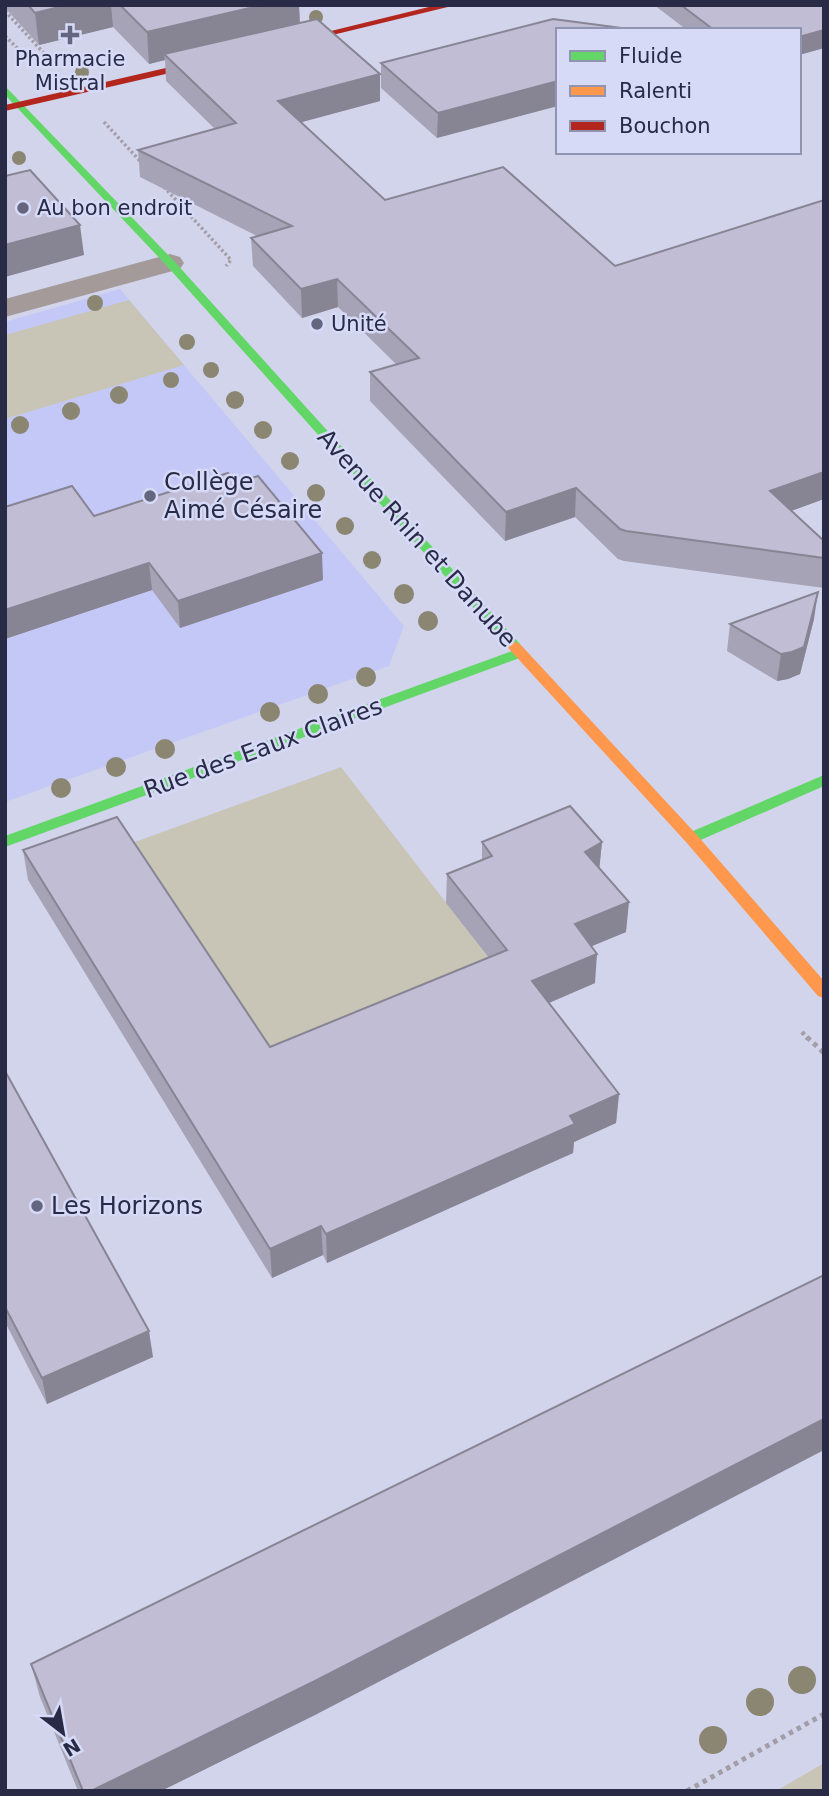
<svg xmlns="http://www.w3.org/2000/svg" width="829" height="1796" font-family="'DejaVu Sans',sans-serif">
  <rect width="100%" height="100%" fill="#d2d4ec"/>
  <path fill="#c4c8f6" d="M120,289L404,626L389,666L5,802V322Z"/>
  <path fill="#c8c5b7" d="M129,300L184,365L5,419V335Z
    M341,767L506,980L272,1076L121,847Z
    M824,1763V1791H776Z"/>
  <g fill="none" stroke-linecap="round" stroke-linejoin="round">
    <path stroke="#a29da6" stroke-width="3.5" stroke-dasharray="2.5 2.5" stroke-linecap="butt" d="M5,11L51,61
      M5,36L24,55
      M104,122L141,162
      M164,187L231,260L226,266"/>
    <path stroke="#a29da6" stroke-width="4.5" stroke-dasharray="3.5 3.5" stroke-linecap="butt" d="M802,1032L808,1039"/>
    <path stroke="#a29da6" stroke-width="5" stroke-dasharray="4.5 4.5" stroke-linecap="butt" d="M807,1037L824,1053
      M687,1791L824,1714"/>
    <path fill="#a49a9a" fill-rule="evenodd" d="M170,254L180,257L184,263L180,269L5,317V299Z"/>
    <path fill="#63d668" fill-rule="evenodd" d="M5,86L174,261L520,644L521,649L527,653L525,656L5,847V836L512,651L166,265L5,95Z
      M824,775V786L696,842L691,843L683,838L686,834Z"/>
    <path fill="#ff974d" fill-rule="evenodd" d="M515,642L520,644L696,834L824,981V998L818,996L686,842L510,650L508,647L510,644Z"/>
    <path fill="#b3261e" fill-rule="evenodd" d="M437,5H456L283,47L278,44Z
      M218,56L223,59L222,61L5,111V105Z"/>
  </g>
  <g fill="#8a8671">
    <circle cx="316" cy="17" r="7"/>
    <circle cx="82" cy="72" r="7"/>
    <circle cx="19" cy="158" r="7"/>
    <circle cx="95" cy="303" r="8"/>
    <circle cx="187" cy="342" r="8"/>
    <circle cx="211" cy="370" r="8"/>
    <circle cx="171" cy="380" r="8"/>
    <circle cx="119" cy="395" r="9"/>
    <circle cx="235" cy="400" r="9"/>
    <circle cx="71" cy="411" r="9"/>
    <circle cx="20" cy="425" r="9"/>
    <circle cx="263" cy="430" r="9"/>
    <circle cx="290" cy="461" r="9"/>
    <circle cx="316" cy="493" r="9"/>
    <circle cx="345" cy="526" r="9"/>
    <circle cx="372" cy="560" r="9"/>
    <circle cx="404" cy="594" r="10"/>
    <circle cx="428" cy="621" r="10"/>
    <circle cx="366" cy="677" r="10"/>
    <circle cx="318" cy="694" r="10"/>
    <circle cx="270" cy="712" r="10"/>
    <circle cx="165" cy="749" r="10"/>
    <circle cx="116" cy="767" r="10"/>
    <circle cx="61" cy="788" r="10"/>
    <circle cx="802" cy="1680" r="14"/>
    <circle cx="760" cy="1702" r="14"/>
    <circle cx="713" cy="1740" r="14"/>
  </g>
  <path fill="#a6a3b6" d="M6,5H299L300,23L380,74V101L301,122L385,200L615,266L824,200V499L791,511L824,541V588L624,561L618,559L575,517L505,541L370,401V372L397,365L338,307L302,318L253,266L251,238L257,236L140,177L138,150L215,129L166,81L165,60L149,64L113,27L39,45L7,10Z
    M654,5H824V48L799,55V30H687Z
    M553,19L437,138L381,88V63Z
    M5,507L94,516L323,580L180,628L152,590L5,639Z
    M814,619L800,674L788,679L777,681L727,651L730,624Z
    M482,842H602L599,868L626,932L591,946L595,983L549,1003L619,1094L616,1123L574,1142L573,1153L327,1263L323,1255L272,1278L28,880L23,850L270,1047L489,958L446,903L447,874L482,860Z
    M5,1071L153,1357L47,1404L5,1322Z
    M31,1664L317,1714L161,1791H78L40,1697Z"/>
  <path fill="#878494" d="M67,5H111L113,27L39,45L35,13Z
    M263,5H299L300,29L164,54L165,60L149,64L147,32Z
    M824,22V48L799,55V37Z
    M380,74V101L280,128L278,101Z
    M558,81V106L437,138L438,113Z
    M80,225L84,255L5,277V245Z
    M337,279L338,307L302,318L301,289Z
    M824,472V499L766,520L770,491Z
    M576,488L575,517L505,541L506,512Z
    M322,553L323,580L180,628L178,601Z
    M149,563L152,590L5,639V610Z
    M818,592L814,619L800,674L788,679L777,681L781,654Z
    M602,842L599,872L585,852Z
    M629,902L626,932L573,954L575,924Z
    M597,954L595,983L530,1011L532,981Z
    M619,1094L616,1123L574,1142L573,1153L327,1263L326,1234L570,1116Z
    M321,1226L323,1255L272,1278L270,1249Z
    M149,1331L153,1357L47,1404L42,1378Z
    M824,1419V1450L317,1714L161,1791H91Z"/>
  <path fill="#c1bdd4" stroke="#878494" stroke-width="2" d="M28,5H67L35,13Z
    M120,5H263L147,32Z
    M681,5H824V30L799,37V30H714Z
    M317,19L380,74L278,101L385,200L503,167L615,266L824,200V472L770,491L824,541V558L626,531L620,529L576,488L506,512L370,372L419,358L337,279L301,289L251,238L292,226L138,150L236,123L164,54Z
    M553,19L622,28L621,30H558V81L438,113L381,63Z
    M30,170L80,225L5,245V176Z
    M228,473L236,483L258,476L322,553L178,601L149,563L5,610V507L72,486L94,516Z
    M818,592L804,647L792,652L781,654L730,624Z
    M570,806L602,842L585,852L629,902L575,924L597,954L532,981L619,1094L570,1116L575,1124L326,1234L321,1226L270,1249L23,850L117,817L270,1047L507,950L447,874L492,856L482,842Z
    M5,1071L149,1331L42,1378L5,1307Z
    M824,1275V1419L315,1681L91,1791H83L31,1664Z"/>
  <g fill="#646680" stroke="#d6daf7" stroke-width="2.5">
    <path d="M66.5 24.5h7v7h7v7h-7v7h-7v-7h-7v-7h7z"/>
    <circle cx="23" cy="208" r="7"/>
    <circle cx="317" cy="324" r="7"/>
    <circle cx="150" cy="496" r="7"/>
    <circle cx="37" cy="1206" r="7"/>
  </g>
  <g text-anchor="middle" stroke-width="5" stroke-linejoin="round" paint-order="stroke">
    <g font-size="21" fill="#282a46" stroke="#d6daf7" text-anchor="start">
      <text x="70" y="66" text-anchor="middle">Pharmacie<tspan x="70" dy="24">Mistral</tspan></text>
      <text x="37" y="215">Au bon endroit</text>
      <text x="331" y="331">Unité</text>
    </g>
    <g font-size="24" fill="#282a46" stroke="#d6daf7" text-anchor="start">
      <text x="164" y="490">Collège<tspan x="164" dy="28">Aimé Césaire</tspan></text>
      <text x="51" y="1214">Les Horizons</text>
    </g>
    <g font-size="24" fill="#282a46" stroke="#d6daf7">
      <text transform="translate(417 538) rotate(48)" y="8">Avenue Rhin et Danube</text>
      <text transform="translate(263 748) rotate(-20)" y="8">Rue des Eaux Claires</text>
    </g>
  </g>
  <rect width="829" height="1796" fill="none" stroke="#282a46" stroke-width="14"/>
  <rect x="556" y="28" width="245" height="126" fill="#d6daf7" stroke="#9094b0" stroke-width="2"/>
  <rect x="570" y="51" width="35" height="10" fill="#63d668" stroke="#9094b0" stroke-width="2"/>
  <text x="619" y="63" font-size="21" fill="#282a46">Fluide</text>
  <rect x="570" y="86" width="35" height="10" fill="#ff974d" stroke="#9094b0" stroke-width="2"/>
  <text x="619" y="98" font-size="21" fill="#282a46">Ralenti</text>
  <rect x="570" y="121" width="35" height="10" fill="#b3261e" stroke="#9094b0" stroke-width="2"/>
  <text x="619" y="133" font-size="21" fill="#282a46">Bouchon</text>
  <g transform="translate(63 1733) rotate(149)" stroke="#d6daf7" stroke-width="5" paint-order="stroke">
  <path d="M0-5L12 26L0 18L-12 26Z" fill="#282a46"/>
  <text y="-10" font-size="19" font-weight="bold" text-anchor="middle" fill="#282a46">N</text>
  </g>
</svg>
